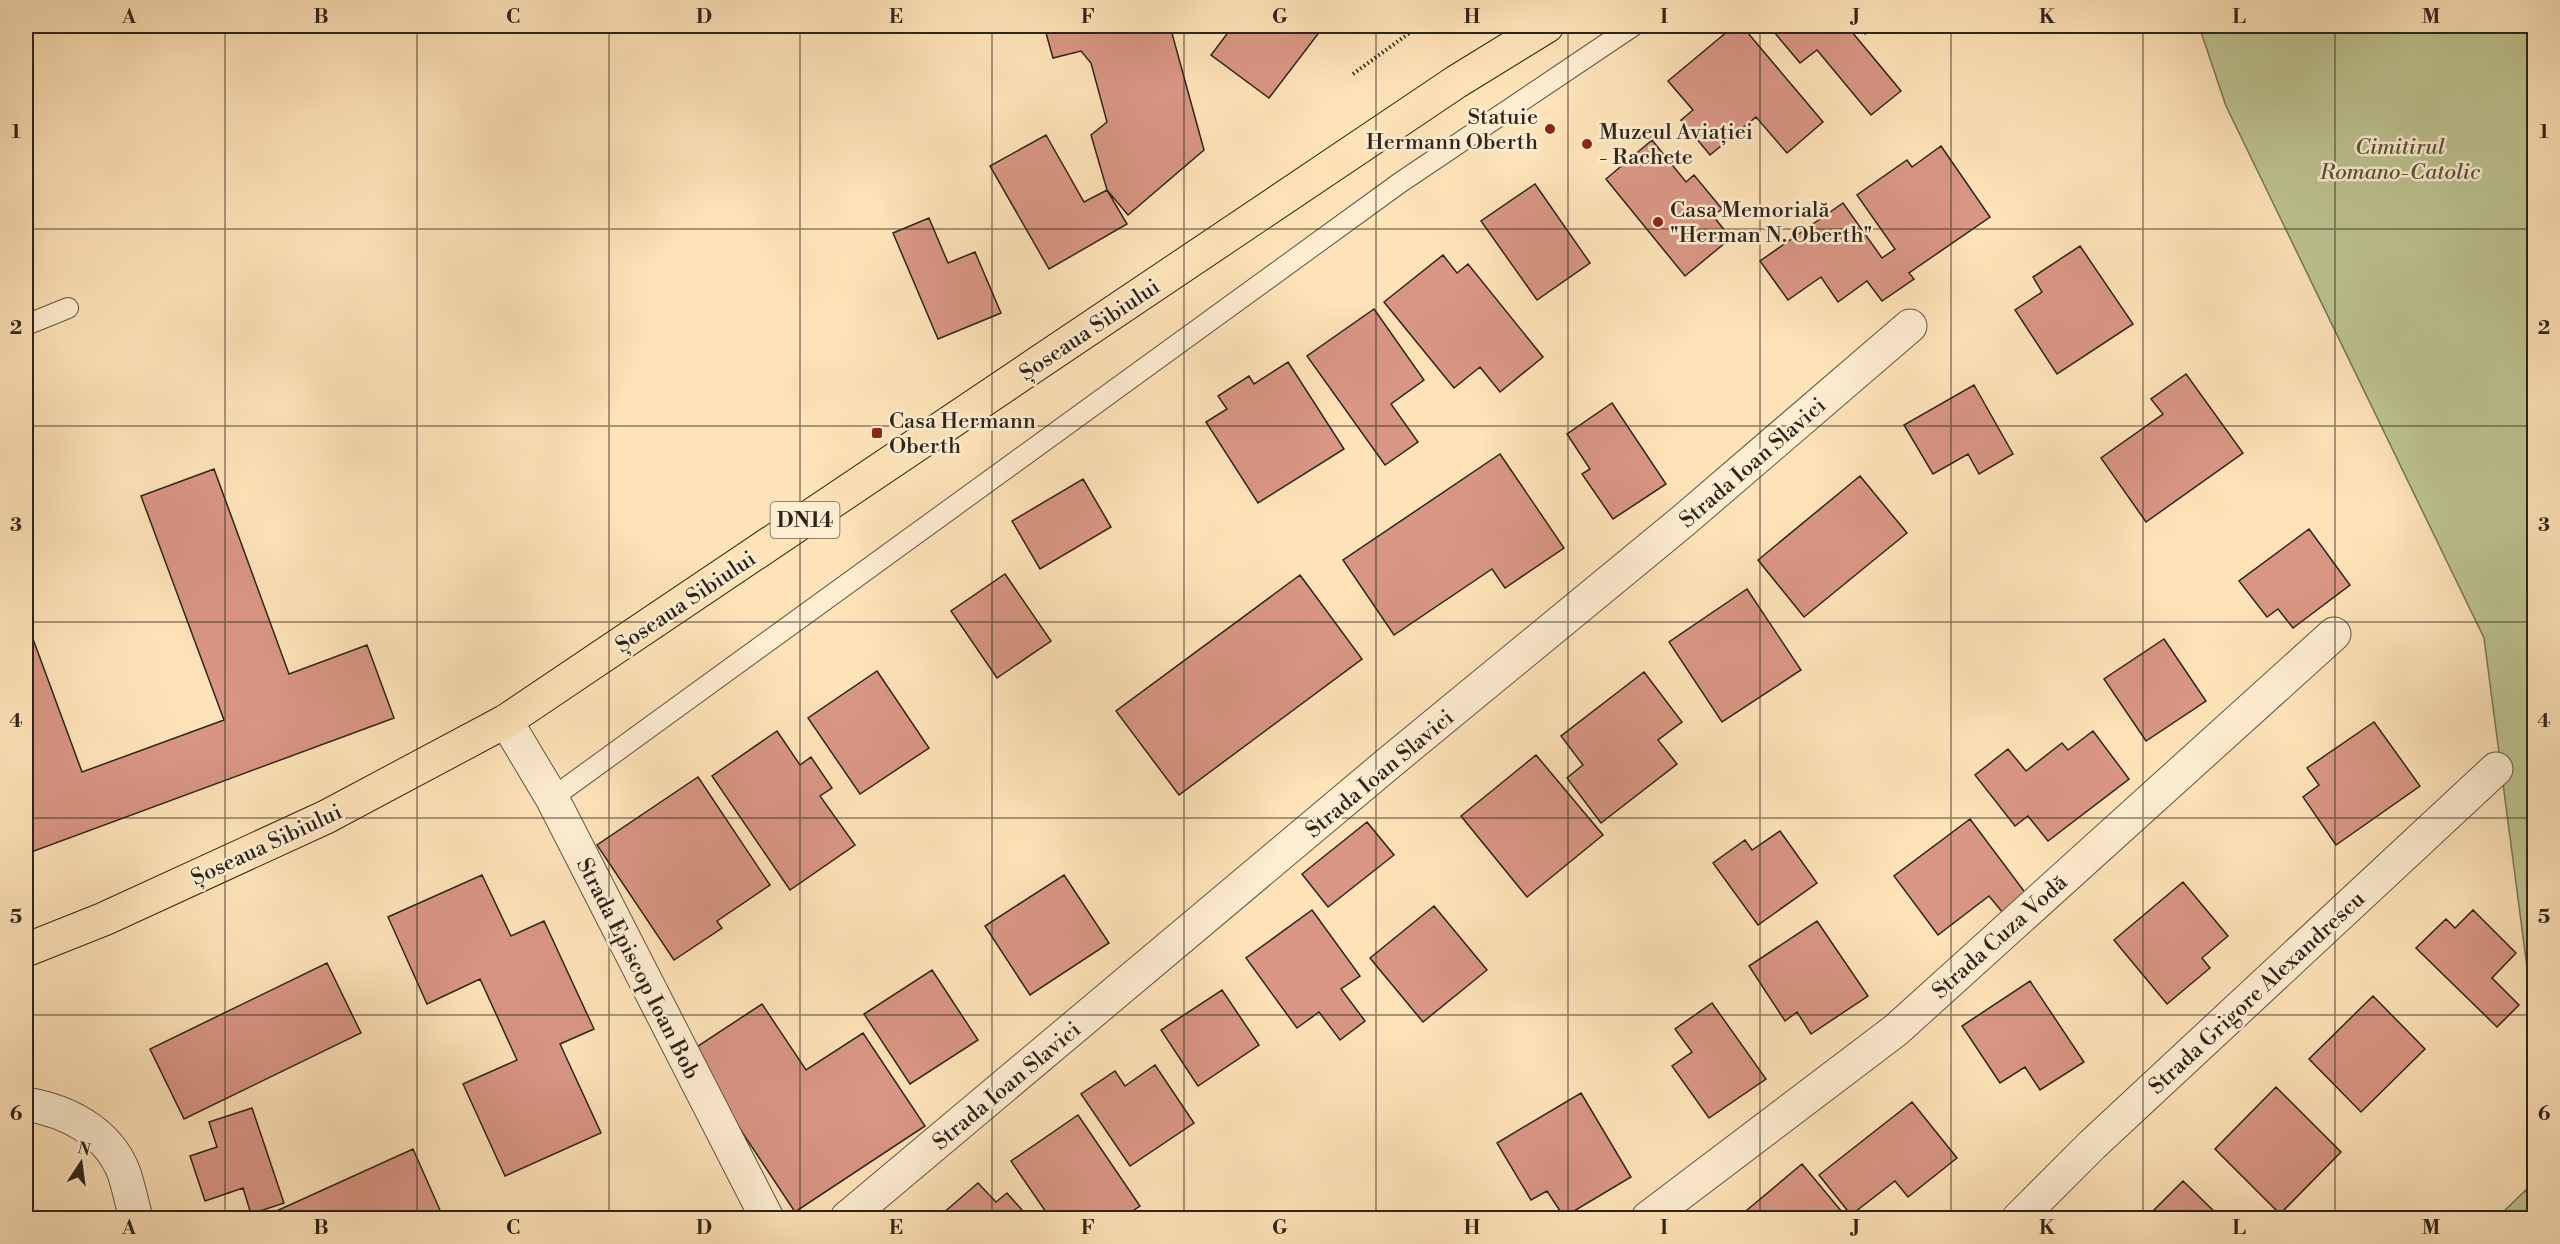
<svg xmlns="http://www.w3.org/2000/svg" width="2560" height="1244" font-family="'Libre Bodoni',serif">
  <rect width="100%" height="100%" fill="#fee3b8"/>
  <filter id="stains"><feTurbulence type="fractalNoise" baseFrequency=".00333" numOctaves="4"/><feColorMatrix values="0 0 0 0 .2 0 0 0 0 .09 0 0 0 0 .02 0 0 0 .5 -.17"/></filter>
  <radialGradient id="worn" r=".72"><stop offset=".6" stop-color="#630" stop-opacity="0"/><stop offset="1" stop-color="#630" stop-opacity=".3"/></radialGradient>
  <path fill="#bdc491" stroke="#757456" stroke-width="1.5" d="M2199,26H2534V1021L2484,638L2226,106Z
    M2534,1182V1218H2497Z"/>
  <path fill="#d99684" stroke="#2d241b" stroke-width="1.5" d="M1044,26H1170L1204,150L1128,215L1107,190L1091,135L1107,122L1091,63L1081,51L1053,58Z
    M1233,26H1324L1269,98L1211,55Z
    M1734,26H1742L1823,122L1787,153L1756,117L1710,155L1681,120L1693,110L1668,81Z
    M1769,26H1847L1901,91L1871,115L1817,50L1800,63Z
    M1859,26H1878L1865,34Z
    M1046,135L1084,202L1107,190L1127,224L1049,269L990,166Z
    M1652,140L1686,182L1694,175L1722,209L1713,216L1731,238L1685,276L1606,179Z
    M1941,146L1990,217L1909,273L1914,279L1882,301L1867,281L1838,302L1821,277L1788,300L1760,261L1843,203L1882,258L1895,249L1857,195L1907,160L1912,167Z
    M1535,184L1590,263L1537,300L1481,221Z
    M929,218L948,263L975,252L1001,313L938,339L893,233Z
    M2080,246L2133,324L2057,374L2015,310L2042,292L2033,277Z
    M1443,255L1457,273L1468,264L1543,357L1500,392L1480,367L1454,388L1384,302Z
    M1374,309L1424,380L1391,404L1418,442L1385,465L1307,356Z
    M1288,362L1344,449L1258,503L1206,422L1227,409L1218,396L1249,376L1254,384Z
    M2186,374L2243,453L2146,522L2101,458L2163,414L2151,399Z
    M1974,385L2013,454L1979,474L1968,454L1933,474L1904,425Z
    M1612,403L1666,484L1613,519L1582,474L1590,469L1567,434Z
    M1500,454L1564,548L1505,588L1492,569L1394,635L1343,560Z
    M214,469L289,674L367,645L394,718L26,854V620L82,772L224,720L141,496Z
    M1860,476L1907,533L1804,617L1758,560Z
    M1083,479L1111,527L1040,569L1012,521Z
    M2309,529L2350,585L2293,628L2278,609L2267,617L2239,581Z
    M1005,574L1051,641L997,678L951,611Z
    M1300,575L1362,659L1179,795L1116,711Z
    M1747,589L1801,670L1722,722L1669,642Z
    M2164,639L2206,701L2146,741L2104,679Z
    M877,671L929,748L860,794L808,718Z
    M1644,672L1682,722L1658,740L1677,764L1601,823L1567,778L1583,765L1561,736Z
    M2374,722L2420,786L2336,845L2303,797L2319,785L2307,768Z
    M777,731L800,765L811,757L832,788L820,796L855,845L790,890L712,776Z
    M2093,731L2129,779L2048,841L2028,816L2015,826L1975,775L2008,749L2026,771L2062,743L2068,750Z
    M1536,755L1603,835L1527,897L1461,816Z
    M698,777L770,885L717,921L722,928L674,960L597,845Z
    M1970,819L2027,895L2003,913L1989,896L1938,935L1894,876Z
    M1367,822L1394,855L1328,907L1302,874Z
    M1780,831L1817,883L1758,925L1713,863L1745,840L1752,850Z
    M482,875L511,936L544,921L594,1029L560,1044L601,1133L505,1176L463,1084L517,1060L480,979L427,1004L388,917Z
    M1064,875L1109,943L1030,995L985,926Z
    M2183,882L2228,936L2202,958L2210,968L2167,1004L2114,940Z
    M1434,906L1487,970L1423,1022L1370,958Z
    M1312,910L1360,976L1341,989L1365,1021L1340,1040L1319,1012L1297,1028L1246,958Z
    M2473,910L2516,953L2492,978L2519,1005L2497,1027L2416,948L2446,919L2455,928Z
    M1817,921L1868,996L1811,1034L1797,1012L1785,1021L1749,966Z
    M327,963L361,1033L184,1119L150,1049Z
    M932,970L978,1040L910,1084L864,1014Z
    M2030,981L2084,1062L2040,1090L2025,1067L2000,1083L1962,1026Z
    M1222,990L1259,1045L1198,1086L1161,1030Z
    M2373,996L2425,1049L2361,1112L2309,1059Z
    M1712,1003L1766,1079L1709,1118L1672,1066L1692,1052L1675,1029Z
    M762,1004L806,1070L863,1033L925,1126L795,1212L689,1052Z
    M1155,1065L1194,1123L1130,1166L1081,1094L1115,1071L1125,1086Z
    M2276,1087L2341,1152L2280,1214L2215,1149Z
    M1581,1093L1631,1177L1564,1217L1547,1191L1531,1200L1497,1143Z
    M1912,1102L1957,1158L1908,1197L1895,1181L1851,1215L1819,1175Z
    M252,1108L284,1203L251,1214L243,1188L205,1201L190,1156L217,1147L209,1122Z
    M1078,1115L1140,1206L1122,1218H1050L1011,1161Z
    M413,1149L440,1210L421,1218H261Z
    M1802,1164L1847,1218H1754L1747,1210Z
    M2183,1181L2221,1218H2146Z
    M978,1183L996,1202L1007,1193L1029,1218H946L942,1214Z"/>
  <g fill="none" stroke-linecap="round" stroke-linejoin="round">
    <g stroke="#615442" stroke-width="22">
      <path id="lane" d="M26,325L68,308
        M552,798L1401,182L1633,26"/>
    </g>
    <g stroke="#615442" stroke-width="35">
      <path id="street" d="M506,721L552,798L767,1218
        M26,1104C67,1111 108,1131 124,1173C129,1188 132,1204 136,1218
        M847,1218L1384,767L1683,521L1910,326
        M1648,1218L1896,1030L2334,634
        M2019,1218L2092,1145L2496,769"/>
    </g>
    <g stroke="#2d241b" stroke-width="35">
      <path id="primary" d="M26,950L104,919L326,817L506,721L1456,82L1547,26"/>
    </g>
    <path stroke="#2d241b" stroke-width="4" stroke-dasharray="1.5 3" stroke-linecap="butt" d="M1353,74L1419,26"/>
    <use href="#lane" stroke="#feedd1" stroke-width="20"/>
    <use href="#street" stroke="#feedd1" stroke-width="33"/>
    <use href="#primary" stroke="#fee3b8" stroke-width="33"/>
  </g>
  <path fill="none" stroke="#2d241b" stroke-width="1.5" stroke-opacity="0.55" d="M225,26V1218M417,26V1218M609,26V1218M800,26V1218M992,26V1218M1184,26V1218M1376,26V1218M1568,26V1218M1760,26V1218M1951,26V1218M2143,26V1218M2335,26V1218M26,229H2534M26,426H2534M26,622H2534M26,818H2534M26,1015H2534"/>
  <g fill="#8f2418" stroke="#feedd1" stroke-width="2">
    <circle cx="1550" cy="129" r="6"/>
    <circle cx="1587" cy="144" r="6"/>
    <circle cx="1658" cy="222" r="6"/>
    <rect x="871" y="427" width="12" height="12" rx="3"/>
  </g>
  <g text-anchor="middle" stroke-width="5" stroke-linejoin="round" paint-order="stroke">
    <rect fill="#feedd1" stroke="#6c6052" stroke-width="1.5" x="770.5" y="502" width="69" height="36" rx="4.5"/>
    <g font-size="21" font-weight="bold" fill="#2d241b">
      <text x="805" y="527">DN14</text>
    </g>
    <g font-size="22" fill="#2d241b" stroke="#feedd1" text-anchor="start">
      <text x="1538" y="124" text-anchor="end">Statuie<tspan x="1538" dy="25">Hermann Oberth</tspan></text>
      <text x="1599" y="139">Muzeul Aviației<tspan x="1599" dy="25">- Rachete</tspan></text>
      <text x="1670" y="217">Casa Memorială<tspan x="1670" dy="25">"Herman N. Oberth"</tspan></text>
      <text x="889" y="428">Casa Hermann<tspan x="889" dy="25">Oberth</tspan></text>
    </g>
    <g font-size="22" font-style="italic" fill="#58543e" stroke="#feedd1">
      <text x="2400" y="154">Cimitirul<tspan x="2400" dy="25">Romano-Catolic</tspan></text>
    </g>
    <g font-size="22" fill="#2d241b" stroke="#feedd1">
      <text transform="translate(1089 329) rotate(-34)" y="8">Șoseaua Sibiului</text>
      <text transform="translate(1752 462) rotate(-41)" y="8">Strada Ioan Slavici</text>
      <text transform="translate(685 601) rotate(-34)" y="8">Șoseaua Sibiului</text>
      <text transform="translate(1379 773) rotate(-40)" y="8">Strada Ioan Slavici</text>
      <text transform="translate(266 844) rotate(-25)" y="8">Șoseaua Sibiului</text>
      <text transform="translate(1999 936) rotate(-42)" y="8">Strada Cuza Vodă</text>
      <text transform="translate(639 968) rotate(63)" y="8">Strada Episcop Ioan Bob</text>
      <text transform="translate(2256 992) rotate(-43)" y="8">Strada Grigore Alexandrescu</text>
      <text transform="translate(1006 1085) rotate(-40)" y="8">Strada Ioan Slavici</text>
    </g>
  </g>
  <rect width="2560" height="1244" fill="none" stroke="#fee3b8" stroke-width="66"/>
  <g transform="translate(81 1163) rotate(13)" stroke="#feedd1" stroke-width="4.5" paint-order="stroke">
  <path d="M0-4.5L10 22L0 15L-10 22Z" fill="#2d241b"/>
  <text y="-9" font-size="16" font-weight="bold" text-anchor="middle" fill="#2d241b">N</text>
  </g>
  <rect x="33" y="33" width="2494" height="1178" fill="none" stroke="#2d241b" stroke-width="2"/>
  <g font-size="20" text-anchor="middle" font-weight="bold" fill="#2d241b">
    <text x="129" y="23">A</text>
    <text x="321" y="23">B</text>
    <text x="513" y="23">C</text>
    <text x="704" y="23">D</text>
    <text x="896" y="23">E</text>
    <text x="1088" y="23">F</text>
    <text x="1280" y="23">G</text>
    <text x="1472" y="23">H</text>
    <text x="1664" y="23">I</text>
    <text x="1856" y="23">J</text>
    <text x="2047" y="23">K</text>
    <text x="2239" y="23">L</text>
    <text x="2431" y="23">M</text>
    <text x="16" y="138">1</text>
    <text x="2544" y="138">1</text>
    <text x="16" y="334">2</text>
    <text x="2544" y="334">2</text>
    <text x="16" y="531">3</text>
    <text x="2544" y="531">3</text>
    <text x="16" y="727">4</text>
    <text x="2544" y="727">4</text>
    <text x="16" y="923">5</text>
    <text x="2544" y="923">5</text>
    <text x="16" y="1120">6</text>
    <text x="2544" y="1120">6</text>
    <text x="129" y="1234">A</text>
    <text x="321" y="1234">B</text>
    <text x="513" y="1234">C</text>
    <text x="704" y="1234">D</text>
    <text x="896" y="1234">E</text>
    <text x="1088" y="1234">F</text>
    <text x="1280" y="1234">G</text>
    <text x="1472" y="1234">H</text>
    <text x="1664" y="1234">I</text>
    <text x="1856" y="1234">J</text>
    <text x="2047" y="1234">K</text>
    <text x="2239" y="1234">L</text>
    <text x="2431" y="1234">M</text>
  </g>
  <rect width="100%" height="100%" filter="url(#stains)"/>
  <rect width="100%" height="100%" fill="url(#worn)"/>
</svg>
